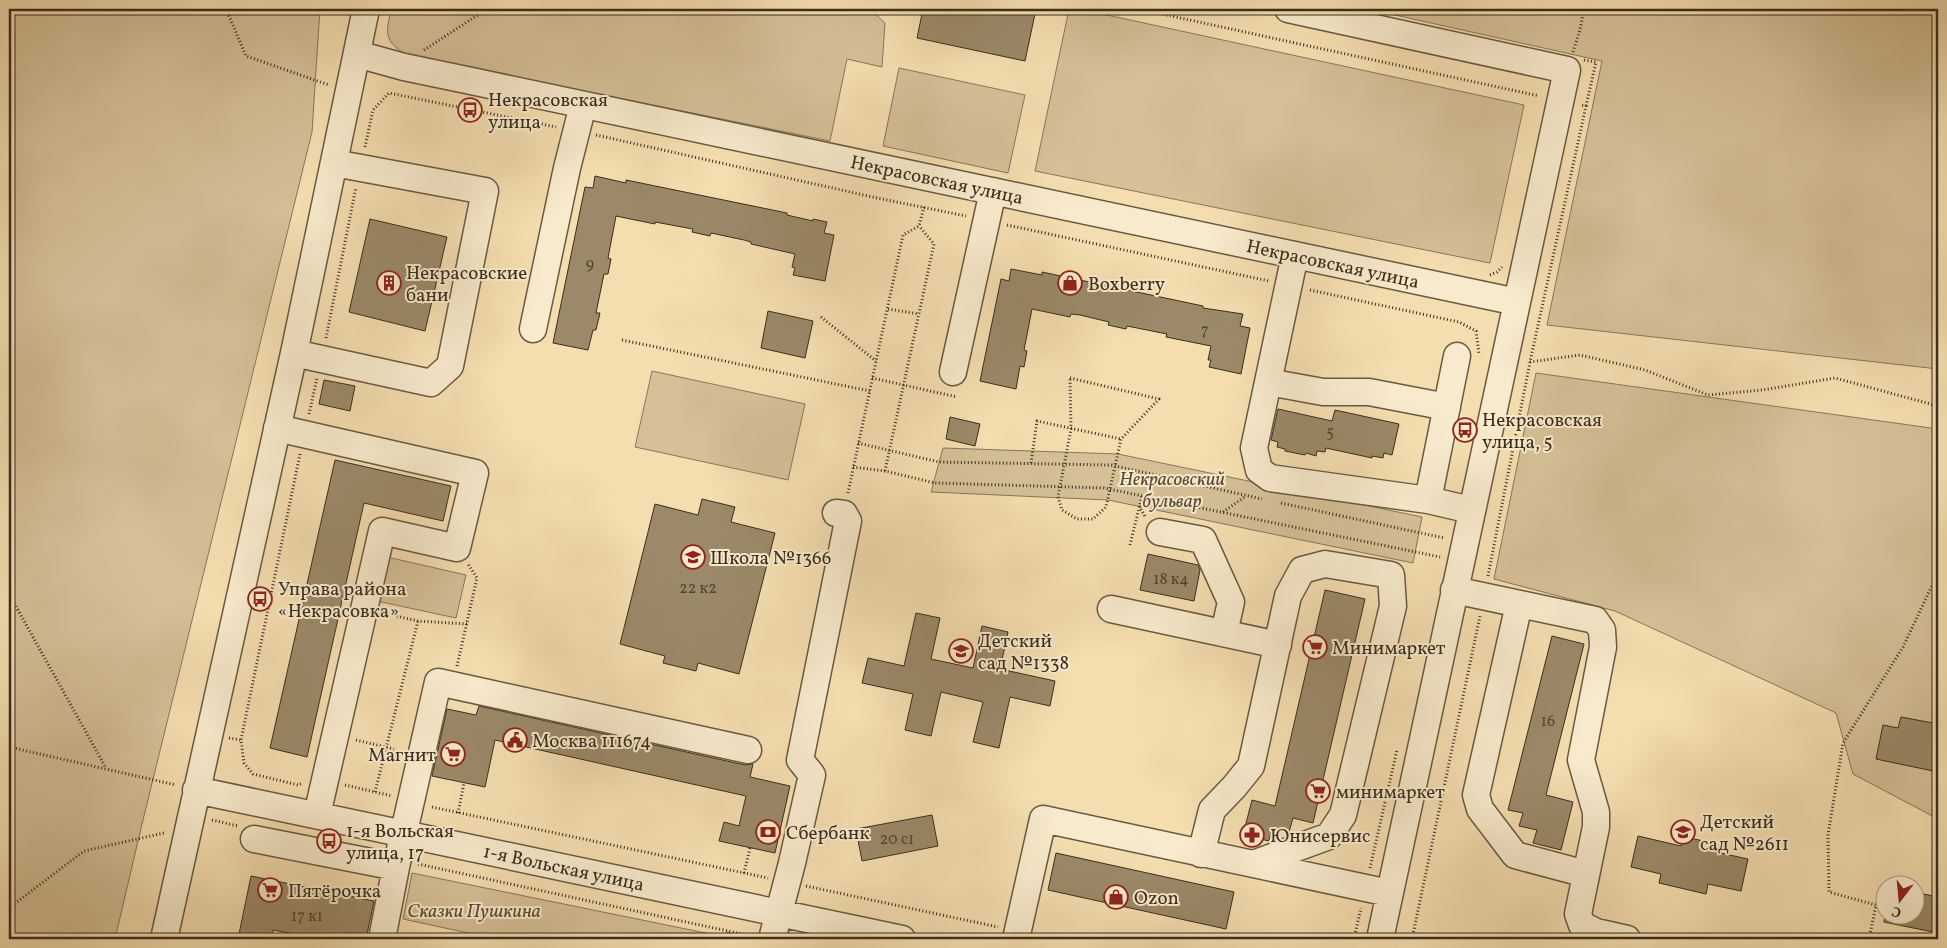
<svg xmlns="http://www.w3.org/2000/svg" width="1947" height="948" font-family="Vollkorn,serif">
  <rect width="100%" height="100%" fill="#f4deb0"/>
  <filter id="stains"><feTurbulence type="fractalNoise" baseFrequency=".004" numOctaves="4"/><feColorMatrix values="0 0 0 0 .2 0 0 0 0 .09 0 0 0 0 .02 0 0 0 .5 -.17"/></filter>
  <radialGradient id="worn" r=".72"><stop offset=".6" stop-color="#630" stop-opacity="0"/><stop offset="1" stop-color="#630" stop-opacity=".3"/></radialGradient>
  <path fill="#d5c097" stroke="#88765a" d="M9,9H320L312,132L142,824L115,939H9Z
    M391,9H875V14L885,23L882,67L847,59L830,141L407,55C383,41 386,33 391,9Z
    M1069,9H1079L1524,105L1490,263L1035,171Z
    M1368,9H1938V369L1547,325L1602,61Z
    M899,68L1025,95L1008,173L883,146Z
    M652,371L805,404L788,480L635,447Z
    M1536,373L1938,429V819L1853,774L1836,713L1615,611L1494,579Z
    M943,448L1118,454L1422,517L1413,563L1108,500L931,492Z
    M387,557L466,575L456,618L377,601Z
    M412,873L735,939H496L403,919Z"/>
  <path fill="#9b8969" stroke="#3b2d1d" d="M923,9H1036L1025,61L917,38Z
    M595,176L626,183V180L787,213V215L813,221V219L827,222L824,233L834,235L825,281L793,275L795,268L792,267L795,254L751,244V242L744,240L711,233L710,236L692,232L693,229L655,222V224L616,216L608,258L611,259L608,274H604L596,313H600L596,330H593L588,350L553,343L585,187L593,188Z
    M370,219L447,237L425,331L349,312Z
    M1011,269L1042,275V272L1203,306V308L1243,314L1240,326L1250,328L1241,374L1209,367L1211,360H1208L1211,346L1166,337L1167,334L1127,326L1126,329L1108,325L1109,322L1080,315L1071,314L1070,317L1032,309L1024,350L1027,351L1024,367L1020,366L1016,389L980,381L1001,279L1009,281Z
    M768,311L813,321L805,358L761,348Z
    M324,380L355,386L350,411L319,404Z
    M1278,409L1332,421L1335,410L1399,424L1392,455L1384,453L1383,458L1372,456V458L1326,448L1325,452L1317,451L1316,456L1306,453L1305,455L1285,451V449L1277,447L1278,442L1271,440Z
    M950,417L980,424L975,446L946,439Z
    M335,460L451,486L443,521L364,503L307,757L270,748Z
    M702,499L735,507L731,522L775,533L739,674L698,663L696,671L663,663L665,656L620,644L655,504L698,515Z
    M1148,554L1198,565L1200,570L1194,601L1140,590Z
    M1325,590L1365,599L1313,823L1293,818L1289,832L1272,828L1269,841L1243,835L1252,800L1275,806Z
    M916,613L940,618L931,659L973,668L982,626L1008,632L1000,669L1055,681L1050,706L1010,697L999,748L973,742L983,702L941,692L931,736L905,730L913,694L862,683L868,658L904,666Z
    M1552,636L1584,644L1546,795L1573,802L1561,850L1533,843L1537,830L1519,826L1523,813L1508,810Z
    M479,706L745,765L753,764L750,777L790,786L775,853L719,841L724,822L739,826L746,796L495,740L485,787L432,776L447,709L476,715Z
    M1901,717L1938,724V772L1876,759L1883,725L1898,728Z
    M932,815L938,846L862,861L856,829Z
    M1638,836L1681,846L1683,837L1704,841L1702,849L1748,859L1741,891L1708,884L1706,894L1659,883L1661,874L1631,867Z
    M1056,853L1234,892L1226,929L1048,890Z
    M251,876L374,901L366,939H319L273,930L271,939H238Z
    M1914,892L1938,897V933L1884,922L1885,916H1914Z"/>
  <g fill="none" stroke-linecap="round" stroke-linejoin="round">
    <g stroke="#695942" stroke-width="29">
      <path id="minor" d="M1288,9L1567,70L1380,939
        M357,54L404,67L476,82L1517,302
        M1295,255L1254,448L1259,470L1270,478L1428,500L1471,510
        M533,329L567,168L583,105
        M294,353L431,383L450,366L485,191L334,163
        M953,372L993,191
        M1268,382L1323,392H1369L1447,407
        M277,428L475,473L457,548L382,531L317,815
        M1428,500L1457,356
        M1160,532L1203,540L1231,602L1224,633
        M1454,590L1595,620L1602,630L1603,647L1581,760L1596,812V827L1578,914L1582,925L1596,932L1627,939
        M1519,604L1476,795L1480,809L1515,855L1586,874
        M1111,609L1278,645
        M196,790L902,939
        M254,839L396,867L438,682L748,750
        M1201,854L1212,810L1234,787L1251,766L1288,596L1302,570L1325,564L1391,575L1393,606L1343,815L1329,836L1253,864
        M164,939L294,353L366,9
        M382,939L396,867
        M772,939L792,863L812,775L800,760L848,521L844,514L836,513
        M1016,939L1043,819L1389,893"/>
    </g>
    <path stroke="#3b2d1d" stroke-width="3" stroke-dasharray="1 2.5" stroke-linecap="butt" d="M226,9L246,56L329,85
      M1139,9L1539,96
      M424,50L487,9
      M1573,52L1580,30L1584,9
      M1584,60L1596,62L1586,106
      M596,135L877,198L966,216
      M365,147L373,110L389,93L556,127
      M1007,225L1269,281
      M1938,249L1936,276L1938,283
      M1490,275L1497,272L1502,267
      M1310,290L1459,322L1476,331L1479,354
      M888,309L919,314
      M821,317L876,361
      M326,338L356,187
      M622,340L870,391
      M1530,362L1580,355L1645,370L1708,395L1762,390L1835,378L1938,406
      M872,378L957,397
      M1070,378L1159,399L1121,439L1106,507L1093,519H1077L1062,510L1058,497L1071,429Z
      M309,414L317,378
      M858,443L939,462L1111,465L1262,499
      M300,454L241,740L244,763L253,774L298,785L303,783
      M1031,463L1037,421L1121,439
      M853,467L885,471L935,483L1104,488L1440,557
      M885,471L934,244L919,226
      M848,493L903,235L919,226L924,207
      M1281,503L1444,538
      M1139,506L1146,518
      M1223,512L1246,496
      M1130,545L1142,496
      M1488,576L1530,362L1586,106L1580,105
      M9,594L106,768
      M383,613L418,621L467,624
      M457,666L477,578L468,564
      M229,738L241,740
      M356,740L394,749
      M9,747L176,785
      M345,785L392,796
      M375,792L418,621
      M432,807L768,878
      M458,813L464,783
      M212,820L238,826
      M418,864L751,936
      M1370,868L1397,750
      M744,873L750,848
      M806,886L998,927
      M9,908L84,851L164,833
      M1038,936L1055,939
      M719,939L730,932
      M1354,939L1361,908
      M1412,939L1480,616
      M1869,939L1876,905L1829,892L1828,835L1843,743L1903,647L1938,573"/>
    <use href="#minor" stroke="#f8eacc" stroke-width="26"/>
  </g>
  <defs>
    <g id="bus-ring" transform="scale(1.25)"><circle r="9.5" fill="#f8eacc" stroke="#8f2418" stroke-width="1.5"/><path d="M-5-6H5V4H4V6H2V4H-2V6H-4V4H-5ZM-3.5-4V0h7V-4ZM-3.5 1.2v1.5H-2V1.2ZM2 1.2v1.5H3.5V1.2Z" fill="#8f2418"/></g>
    <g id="building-ring" transform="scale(1.25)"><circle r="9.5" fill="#f8eacc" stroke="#8f2418" stroke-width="1.5"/><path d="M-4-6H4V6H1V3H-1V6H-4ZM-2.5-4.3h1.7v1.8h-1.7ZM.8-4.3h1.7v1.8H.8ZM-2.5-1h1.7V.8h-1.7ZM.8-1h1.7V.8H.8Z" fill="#8f2418"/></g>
    <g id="shop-ring" transform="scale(1.25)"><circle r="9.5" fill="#f8eacc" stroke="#8f2418" stroke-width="1.5"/><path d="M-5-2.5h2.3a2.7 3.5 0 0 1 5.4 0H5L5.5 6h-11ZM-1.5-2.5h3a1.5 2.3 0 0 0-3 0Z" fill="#8f2418"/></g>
    <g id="school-ring" transform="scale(1.25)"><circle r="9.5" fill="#f8eacc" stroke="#8f2418" stroke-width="1.5"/><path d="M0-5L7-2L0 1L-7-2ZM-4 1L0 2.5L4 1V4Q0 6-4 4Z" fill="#8f2418"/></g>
    <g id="supermarket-ring" transform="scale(1.25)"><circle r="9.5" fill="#f8eacc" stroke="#8f2418" stroke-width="1.5"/><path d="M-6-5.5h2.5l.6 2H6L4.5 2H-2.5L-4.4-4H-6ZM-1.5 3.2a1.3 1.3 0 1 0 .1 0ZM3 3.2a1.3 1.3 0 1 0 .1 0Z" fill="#8f2418"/></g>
    <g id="civic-ring" transform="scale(1.25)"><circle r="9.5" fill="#f8eacc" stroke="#8f2418" stroke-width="1.5"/><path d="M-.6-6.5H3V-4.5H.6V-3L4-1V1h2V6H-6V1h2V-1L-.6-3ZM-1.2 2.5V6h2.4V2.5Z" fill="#8f2418"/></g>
    <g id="bank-ring" transform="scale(1.25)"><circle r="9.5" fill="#f8eacc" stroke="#8f2418" stroke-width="1.5"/><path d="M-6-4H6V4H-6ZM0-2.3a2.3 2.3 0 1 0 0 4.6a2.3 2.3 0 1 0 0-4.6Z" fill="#8f2418"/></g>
    <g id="pharmacy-ring" transform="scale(1.25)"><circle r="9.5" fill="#f8eacc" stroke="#8f2418" stroke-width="1.5"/><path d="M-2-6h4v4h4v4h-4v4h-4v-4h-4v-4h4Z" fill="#8f2418"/></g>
  </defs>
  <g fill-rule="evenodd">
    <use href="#bus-ring" x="470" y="110"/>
    <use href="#building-ring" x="389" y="283"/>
    <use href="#shop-ring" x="1070" y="283"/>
    <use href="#bus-ring" x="1465" y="430"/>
    <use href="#school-ring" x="693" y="557"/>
    <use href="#bus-ring" x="260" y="599"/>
    <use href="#supermarket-ring" x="1315" y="647"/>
    <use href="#school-ring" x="961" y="651"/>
    <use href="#civic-ring" x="515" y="740"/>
    <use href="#supermarket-ring" x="453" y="754"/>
    <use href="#supermarket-ring" x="1318" y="791"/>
    <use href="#bank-ring" x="768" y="832"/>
    <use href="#school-ring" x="1683" y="832"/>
    <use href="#pharmacy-ring" x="1252" y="835"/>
    <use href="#bus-ring" x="329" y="841"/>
    <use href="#supermarket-ring" x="270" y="890"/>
    <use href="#shop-ring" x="1116" y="897"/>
  </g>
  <g text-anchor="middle" stroke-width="4" stroke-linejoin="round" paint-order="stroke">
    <g font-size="16" fill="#534430">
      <text x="590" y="269">9</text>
      <text x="1205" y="335">7</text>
      <text x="1330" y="437">5</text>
      <text x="1171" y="584">18 к4</text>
      <text x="698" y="593">22 к2</text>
      <text x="1548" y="726">16</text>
      <text x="897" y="844">20 с1</text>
      <text x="307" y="921">17 к1</text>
    </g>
    <g font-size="19" fill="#3b2d1d" stroke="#f8eacc" text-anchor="start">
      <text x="488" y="106">Некрасовская<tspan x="488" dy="22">улица</tspan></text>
      <text x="406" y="279">Некрасовские<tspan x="406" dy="22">бани</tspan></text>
      <text x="1088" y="290">Boxberry</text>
      <text x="1482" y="426">Некрасовская<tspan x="1482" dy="22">улица, 5</tspan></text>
      <text x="710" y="564">Школа №1366</text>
      <text x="278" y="595">Управа района<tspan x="278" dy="22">«Некрасовка»</tspan></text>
      <text x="978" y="647">Детский<tspan x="978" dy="22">сад №1338</tspan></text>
      <text x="1332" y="654">Минимаркет</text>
      <text x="532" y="747">Москва 111674</text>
      <text x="436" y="761" text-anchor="end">Магнит</text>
      <text x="1336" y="798">минимаркет</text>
      <text x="1700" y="828">Детский<tspan x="1700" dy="22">сад №2611</tspan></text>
      <text x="346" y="837">1-я Вольская<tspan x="346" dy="22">улица, 17</tspan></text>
      <text x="786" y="839">Сбербанк</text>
      <text x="1270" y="842">Юнисервис</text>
      <text x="288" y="897">Пятёрочка</text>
      <text x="1134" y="904">Ozon</text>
    </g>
    <g font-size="19" fill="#3b2d1d" stroke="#f8eacc">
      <text transform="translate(937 179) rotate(12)" y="7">Некрасовская улица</text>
      <text transform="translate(1333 263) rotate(12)" y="7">Некрасовская улица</text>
      <text transform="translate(564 867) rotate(12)" y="7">1-я Вольская улица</text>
    </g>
    <g font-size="19" font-style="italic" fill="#5a4a35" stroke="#f8eacc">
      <text x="1172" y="485">Некрасовский<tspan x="1172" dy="22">бульвар</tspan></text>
      <text x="474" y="917">Сказки Пушкина</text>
    </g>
  </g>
  <rect width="1947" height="948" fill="none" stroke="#f4deb0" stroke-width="30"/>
  <rect x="10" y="10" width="1927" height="928" fill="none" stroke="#3b2d1d" stroke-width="2.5"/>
  <rect x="15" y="15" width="1917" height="918" fill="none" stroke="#3b2d1d"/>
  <g transform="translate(1900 900) rotate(196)"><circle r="24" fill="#f8eacc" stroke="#ac9e86"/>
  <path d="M0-4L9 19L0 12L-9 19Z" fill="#8f2418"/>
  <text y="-8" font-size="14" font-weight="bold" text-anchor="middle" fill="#3b2d1d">С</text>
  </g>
  <rect width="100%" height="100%" filter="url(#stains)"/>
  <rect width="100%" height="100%" fill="url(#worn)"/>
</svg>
